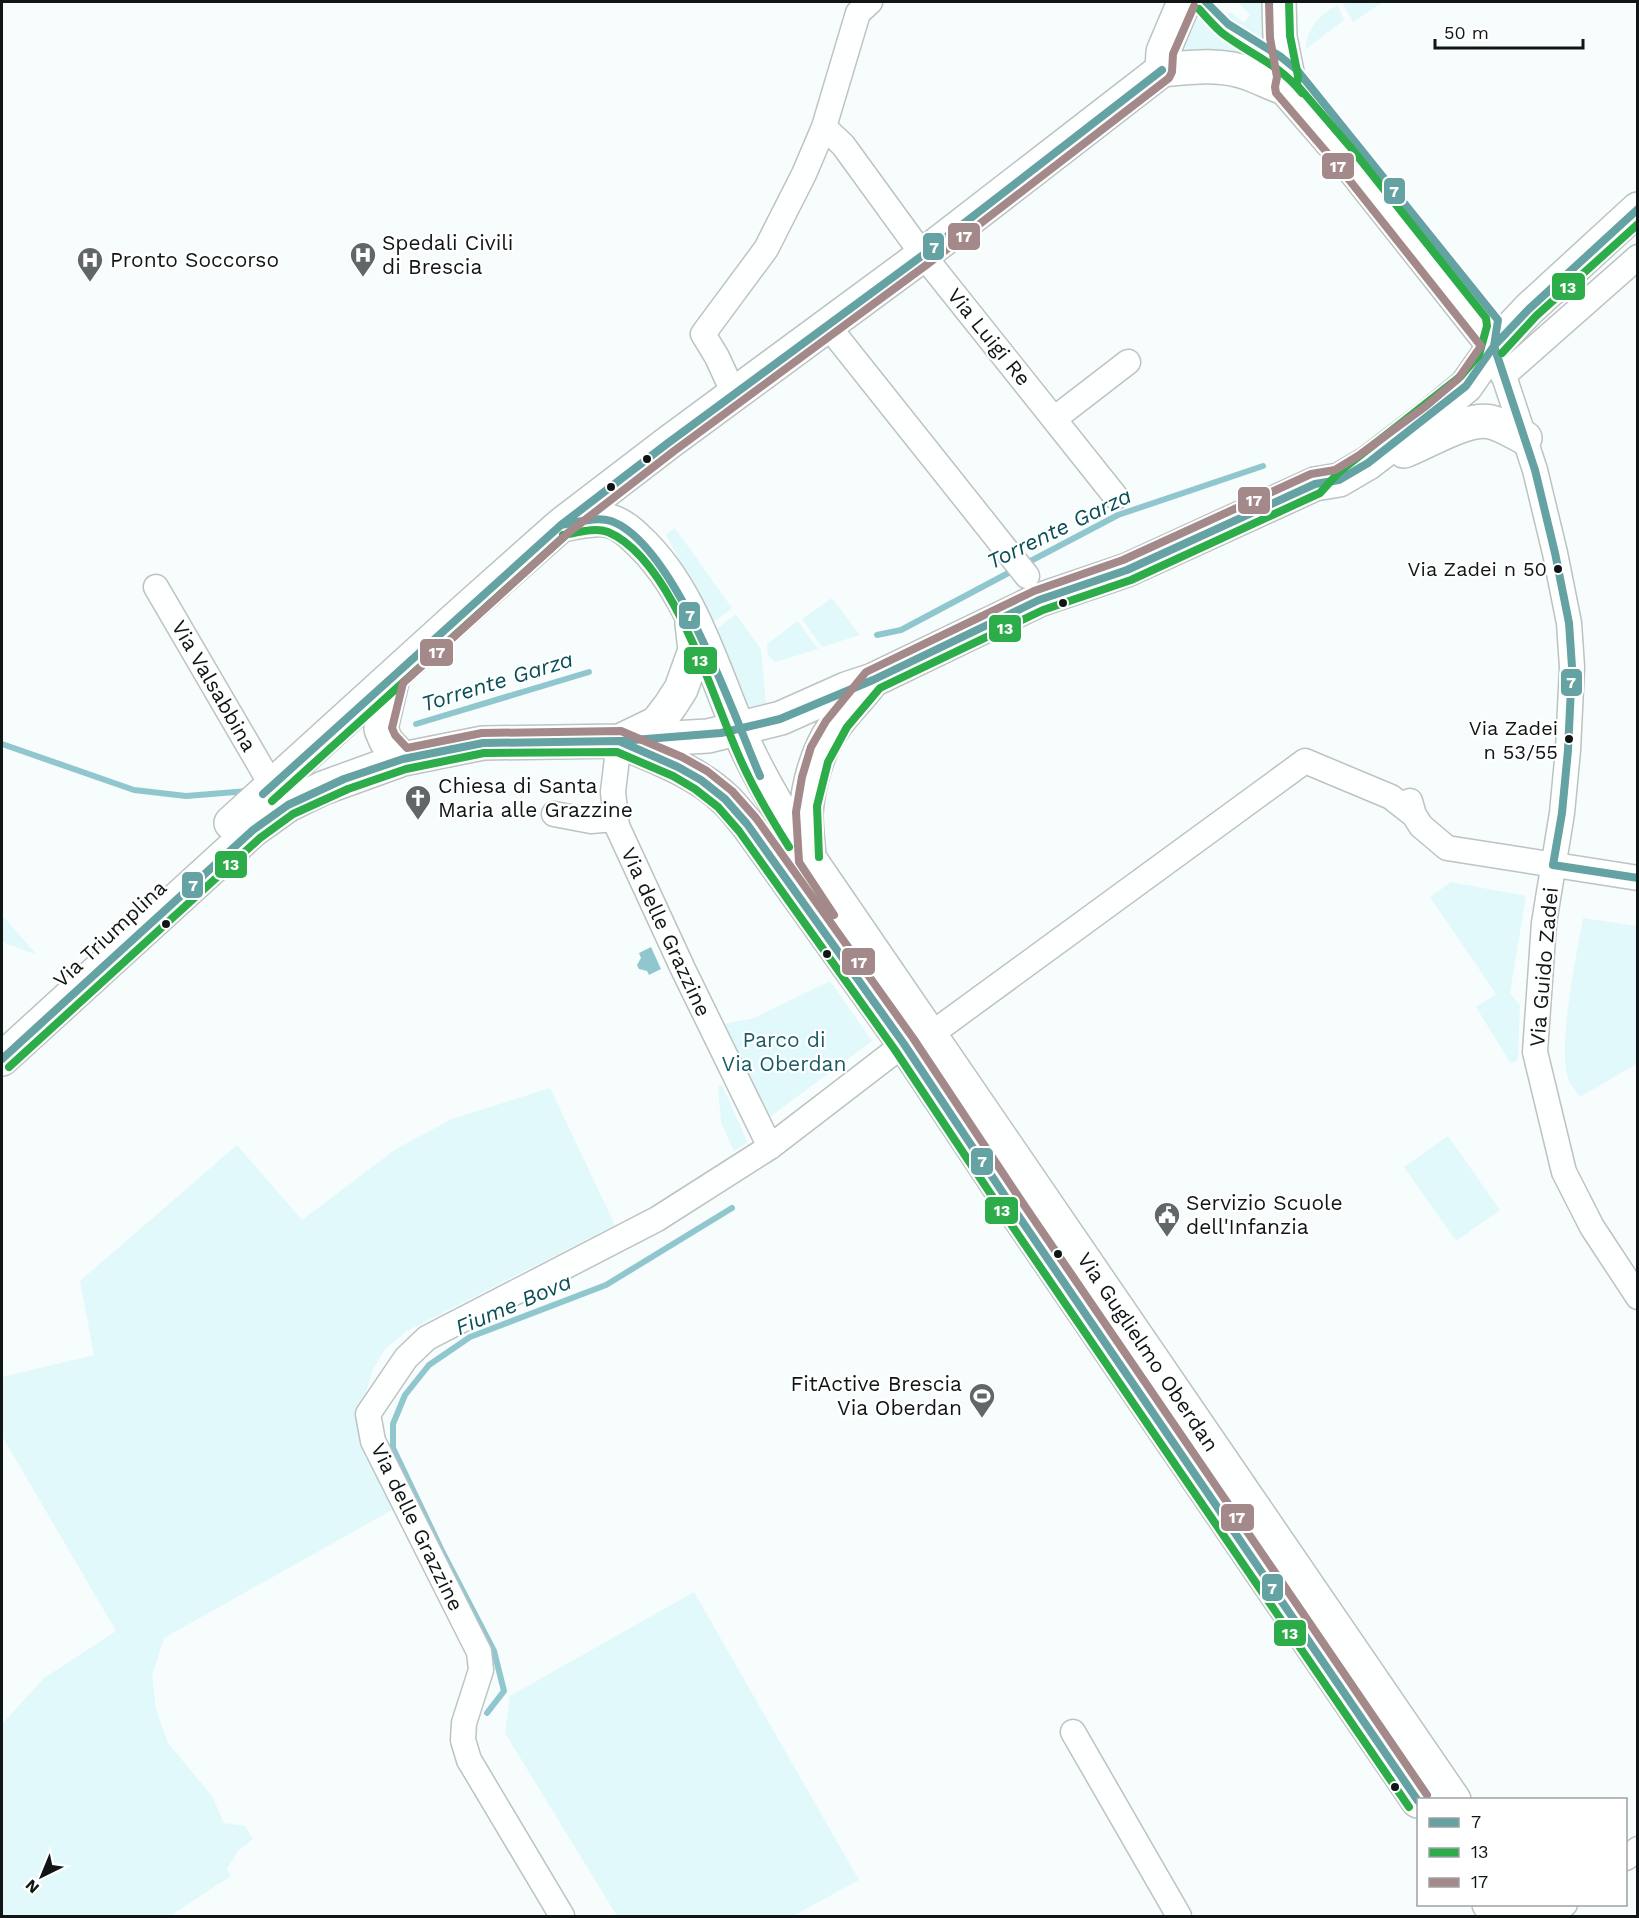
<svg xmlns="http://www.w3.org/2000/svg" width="1639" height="1918" font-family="'Work Sans',sans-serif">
  <rect width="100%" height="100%" fill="#f7fcfc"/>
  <path fill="#e2f9fc" d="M1238,2H1265L1264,40H1261L1227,16L1230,12L1244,23L1250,15Z
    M1344,2H1383L1353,22L1343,4Z
    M1338,5L1344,20L1306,49C1306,28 1321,14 1338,5Z
    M1200,6H1203L1226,29L1277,61L1282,77L1181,54L1184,38Z
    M675,528L732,608L711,624L666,534Z
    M832,598L860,635L822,647L802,619Z
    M736,614L761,650L766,704L748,710L714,631Z
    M798,621L818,649L776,662L768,656L767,644Z
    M1451,882L1526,896L1510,993L1520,1005L1518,1059L1511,1064L1476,1007L1496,994L1430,897Z
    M2,915L37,955L2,942Z
    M1583,918L1637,926L1638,1063L1580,1097C1576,1092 1572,1086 1569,1081C1556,1051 1577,953 1583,918Z
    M830,981L872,1041L767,1119L719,1025L754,1018Z
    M722,1085L747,1141V1143L734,1151L721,1122L718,1087Z
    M550,1088L615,1225L407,1331L385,1349L373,1369L363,1402L367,1448L392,1510L164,1638L152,1676L156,1709L168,1743L212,1796L224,1823L245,1826L253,1839L238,1851L227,1869L231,1876L170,1916H2V1724L44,1678L116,1631L2,1436V1377L94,1355L80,1281L237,1145L302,1220L396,1149L452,1119Z
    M1448,1136L1500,1210L1456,1241L1404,1167Z
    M694,1592L859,1880L793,1916H617L505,1733L510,1696Z"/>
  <path fill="#90c7ce" d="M651,947L661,969L649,975L647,971L639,969L637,965L641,958L639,953Z"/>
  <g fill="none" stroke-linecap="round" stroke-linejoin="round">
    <path stroke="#90c7ce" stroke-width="6" d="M1023,565L1118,515L1263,466
      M877,635L901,630L1014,570
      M416,724L589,672
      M2,744L134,790L186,796L248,791
      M487,1713L504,1691L494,1651L443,1553L393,1448V1424L405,1395L429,1365L470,1337L606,1285L732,1208"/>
    <g stroke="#bdc2c2" stroke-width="27">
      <path id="street" d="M824,127L843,145L923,255L1116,497
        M828,326L1027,576
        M1494,346L1535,470L1555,553L1569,623L1572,667L1568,750L1562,813L1544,923L1535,1052L1564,1172L1592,1227L1638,1297
        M1503,376L1638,257
        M734,394L717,357L703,334L766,249L804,174L824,127L858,13L870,2
        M1054,419L1128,362
        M156,587L272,786
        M619,741L613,792L617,826L683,969L770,1147
        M1410,801L1414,815L1421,826L1447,848L1638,878
        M554,814L591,821L614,819
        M945,1024L1305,761L1391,797L1414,815
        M1073,1732L1179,1916
        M1626,1858L1638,1849
        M562,1916L469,1760L463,1740L464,1723L481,1670L479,1652L373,1441L368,1414L406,1358L427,1338L657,1219L770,1147L904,1044
        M1552,1916L1565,1904"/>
    </g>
    <g stroke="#bdc2c2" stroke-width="36">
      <path id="secondary" d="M1279,2L1280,37L1288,77L1285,88
        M1162,70C1191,67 1222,63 1250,74C1262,78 1273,85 1285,88
        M1162,70L1163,52L1184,2
        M1285,88L1343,155L1494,346
        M1404,451C1428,442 1466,417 1491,422C1503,425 1515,433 1525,438
        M561,525C576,523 596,517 610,521C620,524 630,532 637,539C695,592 716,682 748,751C766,789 787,823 809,858L1454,1800
        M393,677L381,729L386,741L403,759
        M624,739L657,723L670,706L681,689L695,650L692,624
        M626,744C660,759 697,772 725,799C733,806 740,816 747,824L904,1044L1013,1208L1418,1801
        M231,823L461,614L561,525L668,443L923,255L1162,70
        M809,856C808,842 806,828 806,814C808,785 817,751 834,727C845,711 860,697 872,681
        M2,1059L253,830L288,805L323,788L403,759L483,743L619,741L708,736L781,718L846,689L873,680L1039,600L1127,570L1315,484L1339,480L1368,463L1432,414L1466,386L1494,346L1529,309L1638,209
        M1489,1904L1497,1916
        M1526,1904L1534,1916"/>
    </g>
    <use href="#street" stroke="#feffff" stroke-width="24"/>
    <use href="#secondary" stroke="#feffff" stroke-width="33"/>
    <g stroke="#fff" stroke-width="12">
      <path id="bus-1" d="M1206,2L1228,24L1281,57L1297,70L1498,320L1494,346L1535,470L1555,553L1569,623L1572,667L1568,750L1562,813L1553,865L1638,878
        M561,525C576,523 596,516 611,521C675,544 733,714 760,776
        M621,741L721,733L780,719L873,680L1039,600L1127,570L1315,484L1339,480L1368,463L1466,386L1494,346L1529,309L1638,209
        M263,794L561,525L668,443L923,255L1162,70
        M2,1059L253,830L288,805L344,779L403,759L483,743L619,741L678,767L701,780L725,799L747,824L904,1044L1013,1208L1418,1801"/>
    </g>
    <g stroke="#fff" stroke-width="12">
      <path id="bus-2" d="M1199,9C1206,17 1214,26 1222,33C1251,55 1278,63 1302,93
        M1502,353L1536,316L1638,224
        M563,535C576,533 595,527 608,532C672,559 711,693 738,754C752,787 770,817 789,847
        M272,801L568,533
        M819,857L817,806L828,762L847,727L880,688L1043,610L1131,580L1320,493L1339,472L1461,376L1479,355L1487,326L1486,318L1351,148L1297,85L1298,76L1290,36L1289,2
        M9,1067L260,838L293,814L348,789L406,769L484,753L617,752L673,776L695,789L718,807L739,831L895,1050L1004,1214L1409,1807"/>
    </g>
    <g stroke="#fff" stroke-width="12">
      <path id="bus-3" d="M1194,6L1173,54L1172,72L1169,78L929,263L674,451L568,533L403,683L392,728L395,735L407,748L482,733L621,731L682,757L707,771L732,791L756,818L913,1038L1022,1202L1427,1795
        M834,915L799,862L796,812L802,777L811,747L826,721L866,672L1034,591L1123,560L1311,474L1335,470L1358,456L1426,406L1458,379L1481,346L1335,162L1276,93L1275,87L1277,77L1270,38L1269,2"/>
    </g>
    <use href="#bus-1" stroke="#65a2a3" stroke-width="8"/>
    <use href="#bus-2" stroke="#2dac4a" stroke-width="8"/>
    <use href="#bus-3" stroke="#a38989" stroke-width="8"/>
  </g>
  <defs>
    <g id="hospital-pin" transform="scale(1.35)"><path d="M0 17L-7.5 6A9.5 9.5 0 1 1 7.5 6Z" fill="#616666" stroke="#fff"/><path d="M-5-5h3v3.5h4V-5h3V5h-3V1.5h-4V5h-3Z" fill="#fff"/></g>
    <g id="church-pin" transform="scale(1.35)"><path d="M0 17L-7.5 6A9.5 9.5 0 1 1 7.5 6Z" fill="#616666" stroke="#fff"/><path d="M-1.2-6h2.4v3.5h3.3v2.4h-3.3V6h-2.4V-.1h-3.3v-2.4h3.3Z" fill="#fff"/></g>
    <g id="civic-pin" transform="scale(1.35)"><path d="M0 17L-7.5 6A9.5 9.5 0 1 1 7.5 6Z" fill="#616666" stroke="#fff"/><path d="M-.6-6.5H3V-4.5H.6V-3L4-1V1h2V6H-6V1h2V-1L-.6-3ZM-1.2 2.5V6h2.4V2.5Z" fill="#fff"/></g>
    <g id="stadium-pin" transform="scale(1.35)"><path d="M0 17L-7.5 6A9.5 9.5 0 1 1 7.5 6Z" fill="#616666" stroke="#fff"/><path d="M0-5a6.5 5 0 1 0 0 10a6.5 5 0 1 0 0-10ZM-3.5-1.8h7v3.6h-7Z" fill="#fff"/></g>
  </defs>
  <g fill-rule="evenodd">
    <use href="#hospital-pin" x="363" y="255"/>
    <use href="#hospital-pin" x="90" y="260"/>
    <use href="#church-pin" x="418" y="798"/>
    <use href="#civic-pin" x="1167" y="1215"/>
    <use href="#stadium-pin" x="982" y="1396"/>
  </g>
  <g fill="#101516" stroke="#fff" stroke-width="2">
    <circle cx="647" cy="459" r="5"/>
    <circle cx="611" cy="487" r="5"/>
    <circle cx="1558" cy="569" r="5"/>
    <circle cx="1063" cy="603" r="5"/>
    <circle cx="1569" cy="739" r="5"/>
    <circle cx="166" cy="924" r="5"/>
    <circle cx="827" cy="954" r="5"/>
    <circle cx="1058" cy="1254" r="5"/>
    <circle cx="1395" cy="1787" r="5"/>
  </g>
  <g text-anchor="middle" stroke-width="4.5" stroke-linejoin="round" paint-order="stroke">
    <g font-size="20" fill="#101516" stroke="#fff" text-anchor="end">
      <text x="1547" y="576">Via Zadei n 50</text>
      <text x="1558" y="735">Via Zadei<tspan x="1558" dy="24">n 53/55</tspan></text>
    </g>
    <g font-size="21" fill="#101516" stroke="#fff" text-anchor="start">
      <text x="382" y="250">Spedali Civili<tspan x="382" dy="24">di Brescia</tspan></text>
      <text x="110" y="267">Pronto Soccorso</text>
      <text x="438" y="793">Chiesa di Santa<tspan x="438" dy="24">Maria alle Grazzine</tspan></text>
      <text x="1186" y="1210">Servizio Scuole<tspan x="1186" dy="24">dell'Infanzia</tspan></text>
      <text x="962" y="1391" text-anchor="end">FitActive Brescia<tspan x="962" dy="24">Via Oberdan</tspan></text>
    </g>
    <g font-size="21" fill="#101516" stroke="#fff">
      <text transform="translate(989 337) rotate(51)" y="7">Via Luigi Re</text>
      <text transform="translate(214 686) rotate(60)" y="7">Via Valsabbina</text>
      <text transform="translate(666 932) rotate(65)" y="7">Via delle Grazzine</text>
      <text transform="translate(110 934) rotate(-43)" y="7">Via Triumplina</text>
      <text transform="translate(1544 967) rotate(-85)" y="7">Via Guido Zadei</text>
      <text transform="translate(1148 1352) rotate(56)" y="7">Via Guglielmo Oberdan</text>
      <text transform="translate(417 1527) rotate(64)" y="7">Via delle Grazzine</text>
    </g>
    <g font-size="21" fill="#1b5c64" stroke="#fff">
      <text x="784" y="1047">Parco di<tspan x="784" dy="24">Via Oberdan</tspan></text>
    </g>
    <g font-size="22" font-style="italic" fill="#084f58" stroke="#fff">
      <text transform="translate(1059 528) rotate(-26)" y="8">Torrente Garza</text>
      <text transform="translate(497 681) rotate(-17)" y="8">Torrente Garza</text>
      <text transform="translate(513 1304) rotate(-23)" y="8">Fiume Bova</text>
    </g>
  </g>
  <g stroke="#fff" stroke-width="2">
    <rect x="1321" y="152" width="34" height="28" rx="6" fill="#a38989"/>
    <rect x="1383" y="177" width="23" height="28" rx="6" fill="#65a2a3"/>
    <rect x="947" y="222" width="34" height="29" rx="6" fill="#a38989"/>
    <rect x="922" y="232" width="23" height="29" rx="6" fill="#65a2a3"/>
    <rect x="1551" y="272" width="35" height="29" rx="6" fill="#2dac4a"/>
    <rect x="1237" y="486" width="34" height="29" rx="6" fill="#a38989"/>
    <rect x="678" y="601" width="23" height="29" rx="6" fill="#65a2a3"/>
    <rect x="988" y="614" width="34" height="29" rx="6" fill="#2dac4a"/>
    <rect x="419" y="638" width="35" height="29" rx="6" fill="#a38989"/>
    <rect x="683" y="646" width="35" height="29" rx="6" fill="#2dac4a"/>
    <rect x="1560" y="668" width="23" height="29" rx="6" fill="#65a2a3"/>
    <rect x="214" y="850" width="34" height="29" rx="6" fill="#2dac4a"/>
    <rect x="181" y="871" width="23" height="28" rx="6" fill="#65a2a3"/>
    <rect x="841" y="947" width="35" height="29" rx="6" fill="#a38989"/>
    <rect x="970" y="1147" width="24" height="29" rx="6" fill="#65a2a3"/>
    <rect x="984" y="1196" width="35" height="29" rx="6" fill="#2dac4a"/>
    <rect x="1220" y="1503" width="35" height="29" rx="6" fill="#a38989"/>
    <rect x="1261" y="1573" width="23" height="29" rx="6" fill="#65a2a3"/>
    <rect x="1273" y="1619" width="34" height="28" rx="6" fill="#2dac4a"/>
  </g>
  <g font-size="16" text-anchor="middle" font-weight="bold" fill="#fff">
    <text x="1338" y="172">17</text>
    <text x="1394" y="197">7</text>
    <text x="964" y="242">17</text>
    <text x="934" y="253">7</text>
    <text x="1568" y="293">13</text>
    <text x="1254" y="506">17</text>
    <text x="690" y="621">7</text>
    <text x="1005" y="634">13</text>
    <text x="437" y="658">17</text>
    <text x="700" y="666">13</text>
    <text x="1571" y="688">7</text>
    <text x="231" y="870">13</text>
    <text x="193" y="891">7</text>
    <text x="859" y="968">17</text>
    <text x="982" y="1167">7</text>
    <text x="1002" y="1216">13</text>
    <text x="1237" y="1523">17</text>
    <text x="1272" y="1594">7</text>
    <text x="1290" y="1639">13</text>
  </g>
  <rect width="1639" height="1918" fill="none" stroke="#101516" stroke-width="6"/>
  <rect x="1417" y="1798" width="210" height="108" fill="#ffffff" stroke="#9fa1a2" stroke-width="1.5"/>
  <rect x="1429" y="1818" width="30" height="9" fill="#65a2a3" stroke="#9fa1a2" stroke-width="1.5"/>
  <text x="1471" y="1828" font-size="18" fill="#101516">7</text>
  <rect x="1429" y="1848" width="30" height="9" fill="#2dac4a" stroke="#9fa1a2" stroke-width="1.5"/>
  <text x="1471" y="1858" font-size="18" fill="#101516">13</text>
  <rect x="1429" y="1878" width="30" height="9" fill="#a38989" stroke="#9fa1a2" stroke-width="1.5"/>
  <text x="1471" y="1888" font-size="18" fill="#101516">17</text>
  <g transform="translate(42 1876) rotate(223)" stroke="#ffffff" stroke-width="4.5" paint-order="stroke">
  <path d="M0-4.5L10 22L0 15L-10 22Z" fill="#101516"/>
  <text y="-9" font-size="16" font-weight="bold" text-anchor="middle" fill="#101516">N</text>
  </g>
  <path d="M1435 39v9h148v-9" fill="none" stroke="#101516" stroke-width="3"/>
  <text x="1444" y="39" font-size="18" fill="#101516" stroke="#ffffff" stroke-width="4.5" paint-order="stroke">50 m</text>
</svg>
